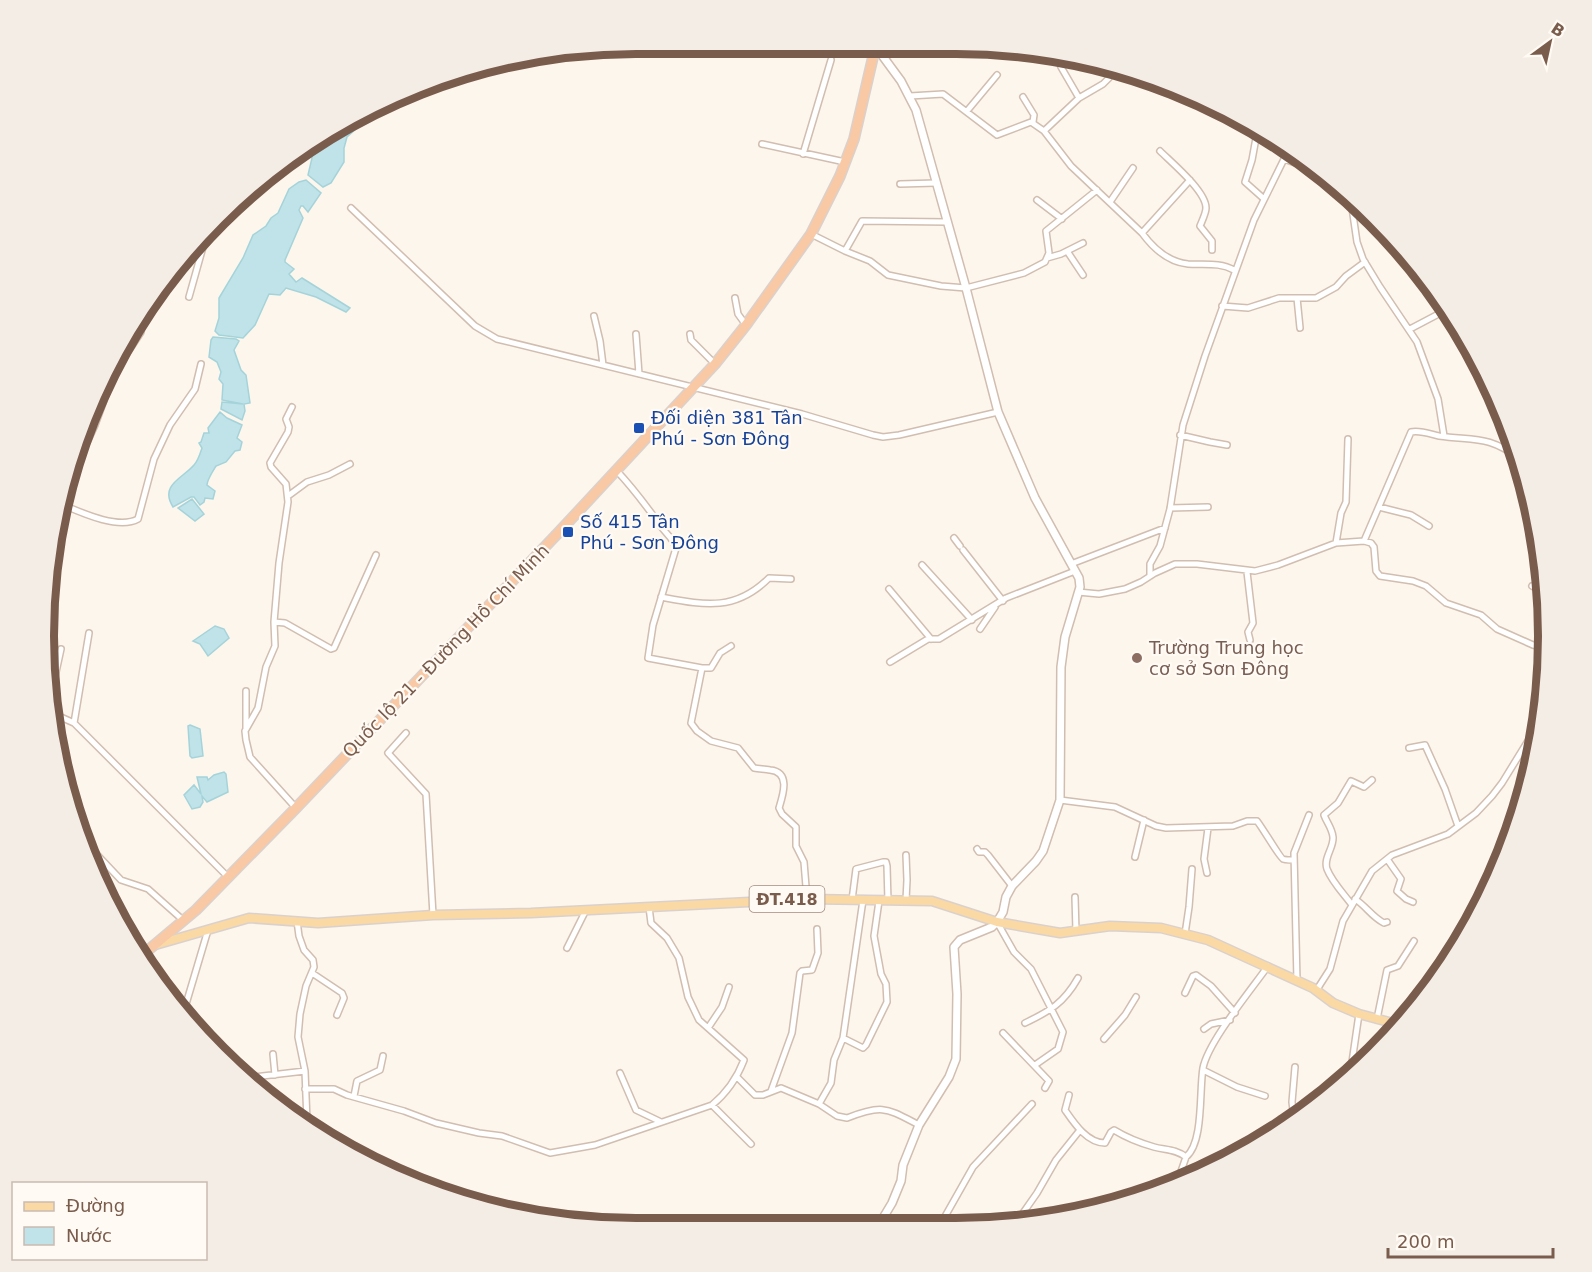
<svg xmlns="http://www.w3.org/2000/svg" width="1592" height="1272" font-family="'DejaVu Sans',sans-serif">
  <rect width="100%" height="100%" fill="#fdf6ec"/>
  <path fill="#bfe3e8" stroke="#a5d3da" stroke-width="1.5" d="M371,110L368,118L347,137L344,148V162L331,183L323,187L308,175L312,158L311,145L340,123Z
    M306,180L321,193L308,212L303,206H301L299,210L303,218L285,260V262L294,269L289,274L296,282L302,278L350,308L346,312L316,297L286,288L280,295L269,294L255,325L243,338L219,335L215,331L219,318V298L243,258L253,235L266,226L271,218L278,213L289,189L299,182Z
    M213,337L236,339L239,341L234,350L241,370L246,375L250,403L244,404L245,411L242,420L221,409L222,402L243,404L222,400L223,384L219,379L221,372L217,362L209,357L211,340Z
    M220,412L227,418L242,425L237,438L242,442L240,450L235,451L226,462L216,466C213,471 207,480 207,485L215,491L213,499L205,498L204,502L200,505L194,497H191L173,507C159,485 183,478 194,465C198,461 200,454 202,448L199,443L201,442L204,433H209L208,428Z
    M192,499L204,514L195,521L178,508Z
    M215,626L224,629L229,638L208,656L200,644L193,641Z
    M190,725L200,729L203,756L192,758L190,756L188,726Z
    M224,772L226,774L228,792L207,802L202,796L203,802L200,807L192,809L184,795L194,785L201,794L197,777H207L208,780L214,775Z"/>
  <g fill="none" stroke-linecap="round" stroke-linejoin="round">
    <g stroke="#d1beb0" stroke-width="8">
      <path id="minor" d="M1061,67L1079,98
        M910,96L943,94L997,135L1031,122L1044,131L1079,98L1103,84L1109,78V75L1107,67
        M1023,97L1034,115L1033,122
        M967,111L997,75
        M1258,127L1252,160L1245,182L1263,198
        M1044,131L1071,166L1142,233
        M762,144L845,162
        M1160,151C1171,162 1206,191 1206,208C1206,213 1202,221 1200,226L1212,241V250
        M803,154L831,60
        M1284,159L1321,172
        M1190,180L1142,233C1153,248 1168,262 1188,264C1204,265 1220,262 1234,270
        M900,184L936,183
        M1350,194L1357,242L1363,259L1380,287L1417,342L1438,399L1444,436
        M1037,200L1062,219
        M1110,202L1133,168
        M351,208L475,326L497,339L802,414L873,435L883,437L899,435L998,412
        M811,234L845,251L870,261L888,275L941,286L966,288L1024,273L1045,262L1049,253L1046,231L1097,190
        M845,251L862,221L947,222
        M1067,251L1083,275
        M1047,258L1061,254L1083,243
        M189,297L203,247L216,219
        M735,298L738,314L746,325
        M1297,298L1300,328
        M1222,306L1248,308L1279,298H1316L1336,287L1346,276L1365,262
        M594,316L600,341L603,365
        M1410,329L1448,309
        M636,334L639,374
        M690,334L691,340L715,364
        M292,407L286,419L289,427L288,432L270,463L271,467L286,484L288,502L279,563L274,622L275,646L266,667L258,708L245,731L246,740L250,757L296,808
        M1180,435L1210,442L1227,445
        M616,470C634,489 645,504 660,525C665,533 674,539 676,548L653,625L648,658L702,668L691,723L697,731L711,741L738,748L754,768C760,769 765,769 770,770C791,772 783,795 779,808L782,814L796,827V846L804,862L807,899
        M62,496L95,425L114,373L141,332L144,313
        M288,496L307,482L329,475L350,464
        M61,504C80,512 118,530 138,519L154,459L170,425L195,389L201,364
        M1379,507L1411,515L1429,526
        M1170,508L1208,507
        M954,538L960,546
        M1364,541L1411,432C1420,430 1430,434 1439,436C1475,441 1488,435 1520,459
        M1336,543L1341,513L1346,502L1348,439
        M963,550L1003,601
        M1071,564L1165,528
        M922,565L972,620
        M1247,572L1253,623L1248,632L1250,640
        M1150,576V564L1160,546L1170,509L1183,425L1205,356L1254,220L1289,149
        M1532,586L1545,593
        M889,589L931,639
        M1078,592L1099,594L1125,589L1141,582L1155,573L1175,564H1197L1255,571L1278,565L1336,543L1364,541L1371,543L1374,547L1376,571L1380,576L1413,581L1426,586L1446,603L1481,615L1497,629L1533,645L1546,648
        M661,597C704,605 735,612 769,578L791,579
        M274,622L285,623L331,649L334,648L376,555
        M980,629L995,607
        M890,662L928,639H939L1006,598L1075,571
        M702,668H711L720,653L731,646
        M51,695L61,649
        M54,714L74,723L228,877
        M74,723L89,633
        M246,728V691
        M406,733L388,753L426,794L433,915
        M1409,748L1425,745L1445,789L1458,826
        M1060,800L1115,807L1156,826L1166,828L1233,826L1247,821H1257C1262,827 1280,858 1283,859C1284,860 1292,860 1294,860
        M85,842L121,880L148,889L184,921
        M977,849L979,852H985L988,855L1012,886
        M906,855L907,880L906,900
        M1135,857L1144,820
        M1387,859L1401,879L1397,891L1406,899L1413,902
        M1207,873L1204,859L1208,828
        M1075,897L1076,931
        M1355,899C1366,906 1372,917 1384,923L1387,922
        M852,900L856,869L883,862H886L887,866L888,901
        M863,900L843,1038L863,1048L866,1045L887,1002L886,984L881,974L874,936L879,901
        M1352,905C1344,894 1332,882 1327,869C1323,858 1334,848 1333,837C1332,828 1327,823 1324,815L1338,803L1351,781L1364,787L1372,780
        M297,921L299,936L304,950L313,960L314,967L306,986L300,1014L298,1037L305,1071L307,1121L319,1128L320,1132
        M997,922L1014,952L1031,969L1063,1032L1058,1049L1035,1065
        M1185,934L1189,907L1192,869
        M567,948L586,910
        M312,973L342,993L344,998L337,1015
        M1297,981L1294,853L1309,815
        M1316,991L1330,969L1343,921L1372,871L1392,855L1448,834L1476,813L1492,796L1502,783L1539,723
        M1185,993L1193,976L1196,975L1211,986L1235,1013
        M1377,1019L1387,970L1398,966L1414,941
        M1025,1023C1050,1011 1064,1003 1078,978
        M708,1028L722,1007L729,987
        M1204,1029L1211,1024L1230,1020
        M1003,1033L1049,1081L1045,1088
        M200,1036L190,1020L186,1004L208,930
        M1104,1039L1125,1015L1136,997
        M273,1054L275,1075
        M1203,1070L1237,1087L1265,1096
        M620,1073L636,1110L661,1122
        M1354,1074L1352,1062L1359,1014
        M737,1077L755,1095H763L781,1088L819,1104L837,1116L847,1118C883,1104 886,1108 919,1125
        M245,1078L305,1071
        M305,1089H334L347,1095L404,1111L436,1123L479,1133L502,1136L550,1153L595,1145L712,1105C728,1092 737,1078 744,1060L699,1020L688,997L679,958L667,938L651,923L649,907
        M771,1091L792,1033L800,973L802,971L812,970L818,953L817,929
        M1069,1095L1065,1110C1074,1123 1087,1143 1105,1143L1111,1132L1114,1130C1127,1138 1140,1143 1154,1147C1165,1150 1176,1149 1186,1157C1204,1142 1199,1091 1203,1068C1208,1042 1251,990 1268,966
        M354,1096L357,1081L380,1070L383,1056
        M819,1104L831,1083L834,1060L843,1038
        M712,1105L751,1144
        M1294,1119L1292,1102L1295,1067
        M1278,1131L1281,1119
        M1180,1182L1178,1180L1186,1157
        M881,1220L905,1228
        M1016,1223L1037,1193L1056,1160L1080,1130
        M939,1227L973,1167L1032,1104"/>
    </g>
    <g stroke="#d1beb0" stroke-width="10">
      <path id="tertiary" d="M876,47L901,81L916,110L966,288L998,412L1035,498L1079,578L1080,587L1065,637L1061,667L1060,800L1043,851L1036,861L1012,886L1006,897L1003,912L997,922L992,927L960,940L954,947L957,994L956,1059L949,1077L919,1125L903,1165L901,1181L892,1203L877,1228"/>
    </g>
    <g stroke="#dad1cd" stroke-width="11">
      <path id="primary" d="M155,945L249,918L318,923L433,915L531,913L807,899L932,901L997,922L1060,933L1110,926L1161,928L1208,940L1313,988L1333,1003L1359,1014L1400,1025"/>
    </g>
    <g stroke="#dad1cd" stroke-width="12">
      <path id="trunk" d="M140,957L196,910L296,808L559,532L715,364L746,325L811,234L840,176L854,139L876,44"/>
    </g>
    <use href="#minor" stroke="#fff" stroke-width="5"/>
    <use href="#tertiary" stroke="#fff" stroke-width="7"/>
    <use href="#primary" stroke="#fbd9a5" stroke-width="8"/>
    <use href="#trunk" stroke="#f9c8a4" stroke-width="9"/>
  </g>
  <g fill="#1a4fb4" stroke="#fffaf3" stroke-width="2">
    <rect x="633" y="422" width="12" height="12" rx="3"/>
    <rect x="562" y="526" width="12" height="12" rx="3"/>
  </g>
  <circle fill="#8d6e63" stroke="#fffaf3" stroke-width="2" cx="1137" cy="658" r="6"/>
  <g text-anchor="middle" stroke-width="4.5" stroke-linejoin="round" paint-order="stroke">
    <rect fill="#fffaf3" stroke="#a28b7f" stroke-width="1.5" x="749.5" y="886" width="75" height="26" rx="4.5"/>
    <g font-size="16" font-weight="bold" fill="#7a5c4d">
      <text x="787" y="905">ĐT.418</text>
    </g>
    <g font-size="18" fill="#164399" stroke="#fffaf3" text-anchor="start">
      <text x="651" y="424">Đối diện 381 Tân<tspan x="651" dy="21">Phú - Sơn Đông</tspan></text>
      <text x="580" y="528">Số 415 Tân<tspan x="580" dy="21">Phú - Sơn Đông</tspan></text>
    </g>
    <g font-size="18" fill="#785e54" stroke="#fffaf3" text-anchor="start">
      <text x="1149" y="654">Trường Trung học<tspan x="1149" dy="21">cơ sở Sơn Đông</tspan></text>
    </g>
    <g font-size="18" fill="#7a5c4d" stroke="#fffaf3">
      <text transform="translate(446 651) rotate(-46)" y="6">Quốc lộ 21 - Đường Hồ Chí Minh</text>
    </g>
  </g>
  <path d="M0 0H1592V1272H0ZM636 54H956A582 582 0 0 1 1538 636V636A582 582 0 0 1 956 1218H636A582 582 0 0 1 54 636V636A582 582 0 0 1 636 54Z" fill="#f4ede6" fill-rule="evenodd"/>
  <path fill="none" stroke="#7a5c4d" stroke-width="8" d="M636 54H956A582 582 0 0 1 1538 636V636A582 582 0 0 1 956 1218H636A582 582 0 0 1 54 636V636A582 582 0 0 1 636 54Z"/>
  <rect x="12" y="1182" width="195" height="78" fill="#fffaf3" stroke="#cabbb1" stroke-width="1.5"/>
  <rect x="24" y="1202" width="30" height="9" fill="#fbd9a5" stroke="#cabbb1" stroke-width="1.5"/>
  <text x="66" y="1212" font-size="18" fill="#7a5c4d">Đường</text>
  <rect x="24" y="1227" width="30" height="18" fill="#bfe3e8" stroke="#cabbb1" stroke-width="1.5"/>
  <text x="66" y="1242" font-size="18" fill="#7a5c4d">Nước</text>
  <g transform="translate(1550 42) rotate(33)" stroke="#fffaf3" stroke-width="4.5" paint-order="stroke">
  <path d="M0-4.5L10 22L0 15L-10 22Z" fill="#7a5c4d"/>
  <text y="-9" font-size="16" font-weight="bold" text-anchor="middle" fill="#7a5c4d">B</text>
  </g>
  <path d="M1388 1248v9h165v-9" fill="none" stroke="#7a5c4d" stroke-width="3"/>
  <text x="1397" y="1248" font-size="18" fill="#7a5c4d" stroke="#fffaf3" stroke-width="4.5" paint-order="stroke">200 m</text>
</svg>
